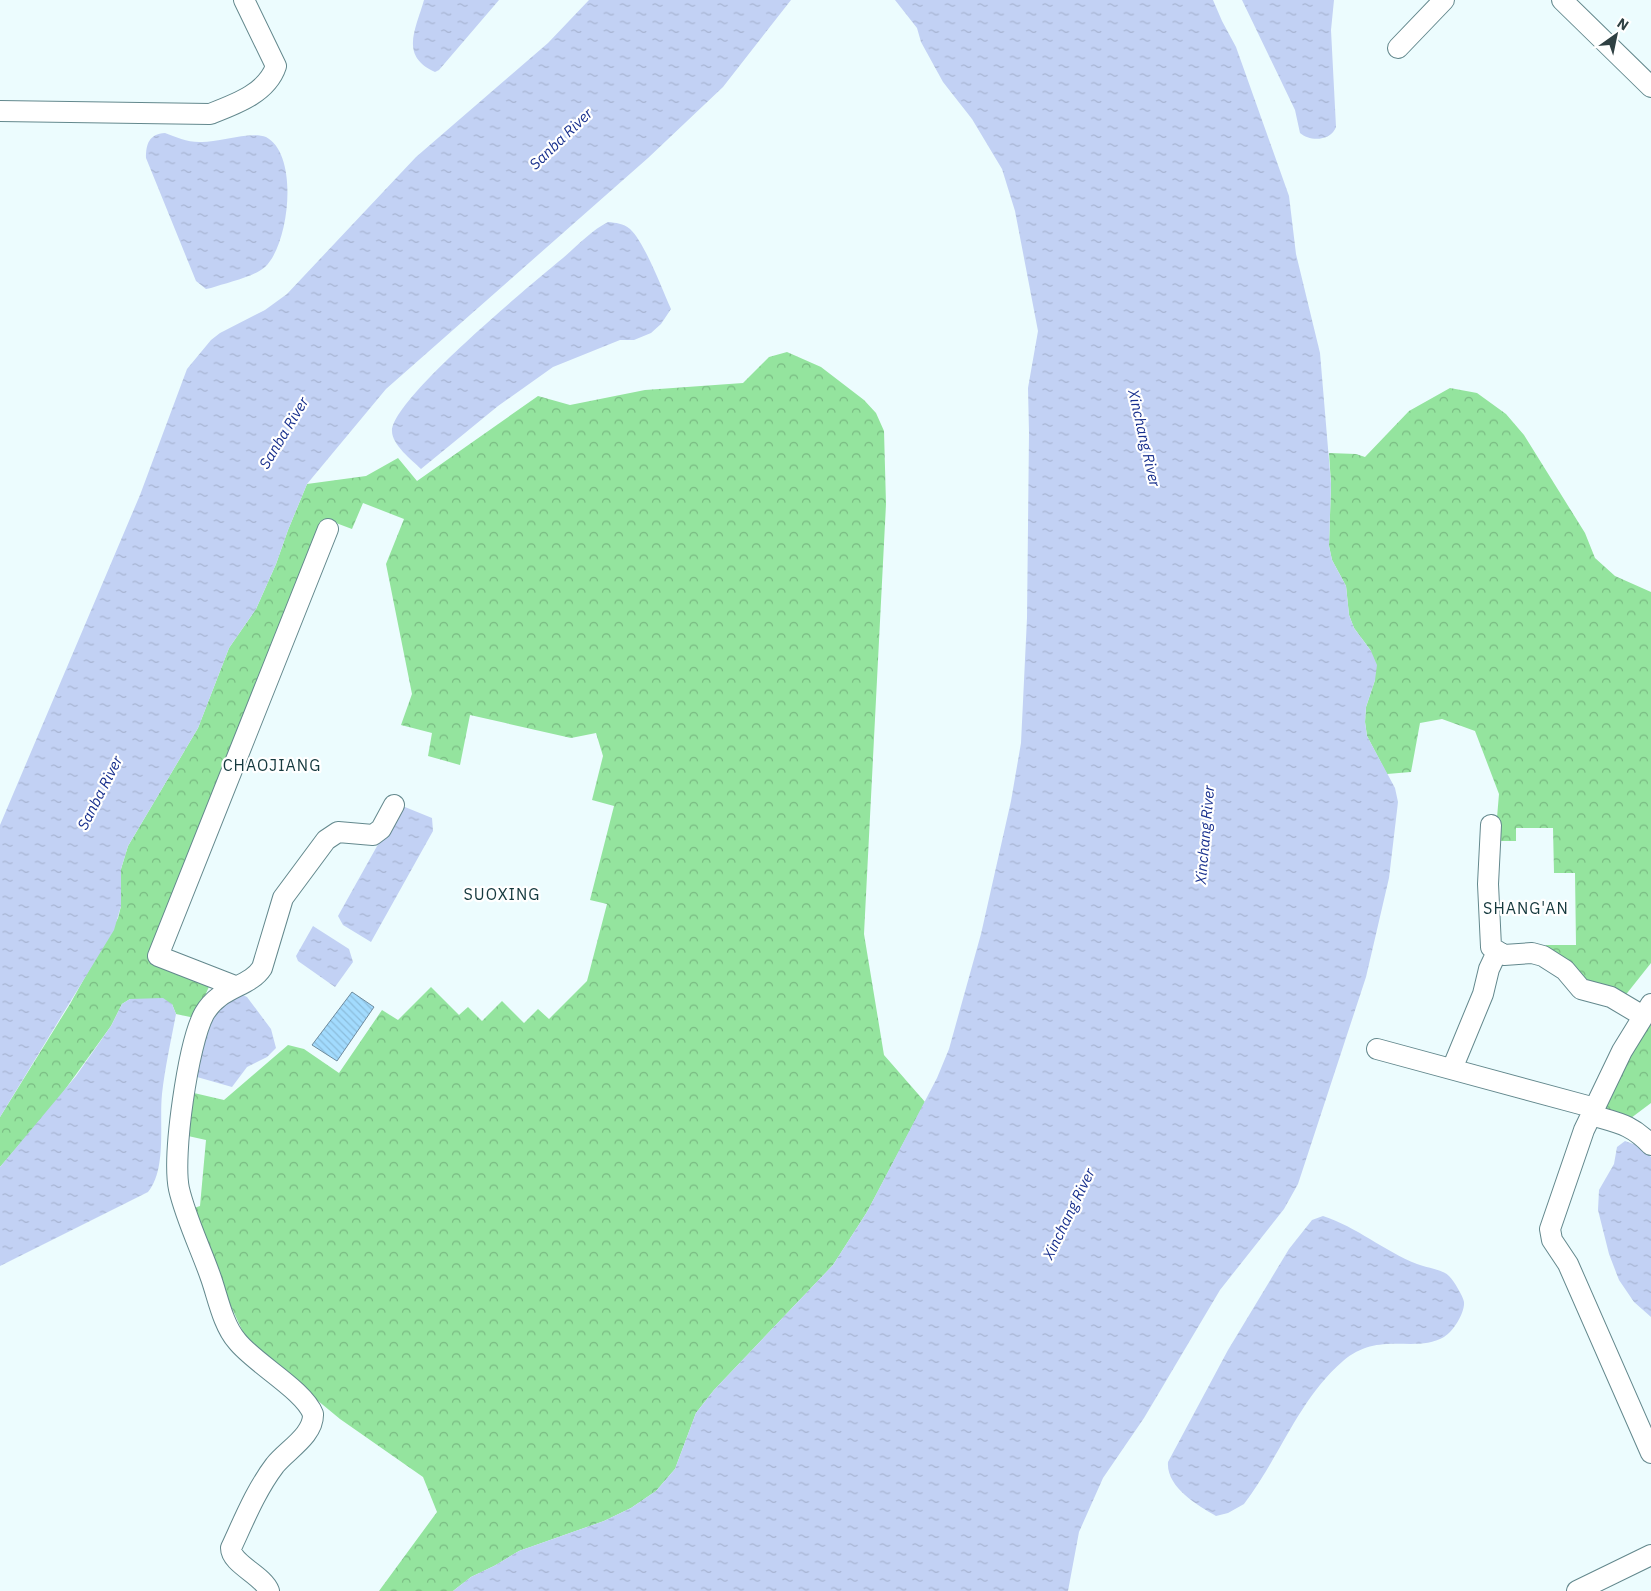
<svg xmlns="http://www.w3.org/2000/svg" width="1651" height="1591" font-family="'IBM Plex Sans',sans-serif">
  <defs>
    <pattern id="forest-crowns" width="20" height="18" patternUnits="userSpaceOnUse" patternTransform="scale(1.25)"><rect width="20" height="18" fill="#94e49e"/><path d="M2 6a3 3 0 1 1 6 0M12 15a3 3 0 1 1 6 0" fill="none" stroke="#79ba82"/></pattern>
    <pattern id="water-ripples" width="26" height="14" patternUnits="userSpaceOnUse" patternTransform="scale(1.25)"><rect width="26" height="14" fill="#c2d1f4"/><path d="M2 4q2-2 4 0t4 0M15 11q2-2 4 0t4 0" fill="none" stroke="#a7b4d2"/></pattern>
    <pattern id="building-back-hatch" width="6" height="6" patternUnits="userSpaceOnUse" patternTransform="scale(1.25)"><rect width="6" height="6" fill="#a2dbfe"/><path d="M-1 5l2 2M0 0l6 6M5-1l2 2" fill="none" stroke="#8cbddb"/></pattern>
  </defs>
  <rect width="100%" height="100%" fill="#ecfcfe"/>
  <path fill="url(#forest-crowns)" d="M787,352L821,367L864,400L876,413L884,431L886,504L864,934L884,1055L925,1102L867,1212L833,1265L714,1390L696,1413L675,1469L656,1491L631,1508L604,1521L519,1551L494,1566L471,1577L453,1591H379L437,1512L423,1477L340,1419L248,1343L223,1289L194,1208L200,1206L206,1140L188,1136L194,1093L224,1100L288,1045L304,1049L339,1073L382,1010L398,1020L431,987L459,1015L468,1007L482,1021L502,1001L524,1023L538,1009L549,1019L587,981L607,904L590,900L614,806L592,800L603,756L596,733L571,738L470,715L460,765L428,756L432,733L401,725L412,694L386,564L404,519L363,503L352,529L328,520L152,956L212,980L195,1018L176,1014L172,1004L130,999L122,1004L111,1026L56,1102L0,1167V1117L70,1004L118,918L121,906V869L128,846L198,728L229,648L256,609L276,564L288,530L307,484L366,476L398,458L417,481L538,396L570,405L645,390L743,383L769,357Z
    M1450,388L1477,393L1506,414L1524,435L1585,533L1595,558L1615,576L1651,592V963L1624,997L1587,985L1545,945H1576L1575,873H1554L1553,828H1516V841H1495L1499,794L1475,731L1442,719L1420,723L1411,772L1387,774L1367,736L1365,722L1366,707L1375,680L1371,651L1354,628L1349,615L1346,586L1332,560L1329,546L1331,484L1329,453L1356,454L1365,457L1409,411Z
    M1651,1018V1103L1627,1121L1600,1110Z"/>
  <path fill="url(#water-ripples)" d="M424,0H499L439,70L435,72C399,56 416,29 424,0Z
    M589,0H791L723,87L648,158L386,389L307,484L288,530L276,564L256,609L229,648L198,728L128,846L121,869V906L114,930L0,1117V825L140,495L187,369L211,340L220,333L265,310L287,294L416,157L548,43Z
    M895,0H1213L1222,21L1236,47L1289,196L1296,254L1320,353L1331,484L1329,546L1332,560L1346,586L1349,615L1354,628L1371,651L1377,665L1375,680L1366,707L1365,722L1367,736L1395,788L1398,802L1389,878L1366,977L1298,1184L1284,1209L1220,1290L1144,1418L1103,1478L1079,1532L1068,1591H453L471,1577L494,1566L519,1551L604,1521L631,1508L656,1491L675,1469L696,1413L714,1390L833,1265L867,1212L937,1078L949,1049L981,934L1011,801L1021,743L1027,618L1029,433L1028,388L1038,331L1015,211L1002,169L972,119L943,82L921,42L917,28Z
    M1242,0H1334L1331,30L1336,127C1331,141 1310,142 1300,133L1295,110Z
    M165,133C176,137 189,143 202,142C218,142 252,131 266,137C300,155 289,245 265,267C254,277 226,283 211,288L206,289L196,281L146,158C146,144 149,134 165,133Z
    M608,222C616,223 623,223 630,229C645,243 662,289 671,309L661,324L651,333L634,340H620L553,367L498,406L421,469C412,460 392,445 392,431C392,399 534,282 563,258C577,246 592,230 608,222Z
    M400,805L432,818L433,831L371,942L343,925L338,916Z
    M313,926L349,949L353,962L335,987L298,961L296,956Z
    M241,994L247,997L271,1029L276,1048L267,1057L247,1067L232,1087L197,1077L196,1074L212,1014L217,1006Z
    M163,998L172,1004L176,1014C171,1041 165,1067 162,1094C159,1123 167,1169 148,1192L0,1266V1167L76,1076L111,1026L122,1004L130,999Z
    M1625,1141L1639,1146L1651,1157V1317L1634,1302L1619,1280L1609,1254L1598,1210L1599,1190L1614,1164L1617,1147Z
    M1323,1216C1357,1227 1384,1251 1417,1264C1427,1268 1442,1269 1449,1276C1454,1281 1463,1296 1464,1302C1465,1313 1453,1332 1444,1337C1415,1354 1379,1330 1343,1361C1298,1400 1280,1457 1244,1504L1228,1513L1216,1516C1197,1505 1166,1487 1168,1462L1228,1350L1289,1249L1312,1220Z"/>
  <path fill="url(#building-back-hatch)" stroke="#6e8b9d" d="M352,992L374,1007L337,1061L312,1045Z"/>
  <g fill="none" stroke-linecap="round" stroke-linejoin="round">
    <g stroke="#63888d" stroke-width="22">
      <path id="minor" d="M1562,0L1651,87
        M1398,48L1444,0
        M0,111L210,114C236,104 267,93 276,66L244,0
        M1491,825L1488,884L1491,947L1504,955L1532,953L1543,956L1565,970L1581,989L1611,997L1643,1016
        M235,986L158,956L328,529
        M1651,1004L1622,1051L1584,1130L1550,1229L1552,1240L1568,1264L1651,1453
        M1377,1049L1595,1108
        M1452,1069L1483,994L1489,969L1497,952
        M1591,1115C1618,1123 1631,1124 1651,1145
        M269,1591C263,1575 231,1564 231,1548C244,1520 256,1490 275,1465C287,1450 314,1435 313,1414C304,1390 254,1363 237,1341C223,1325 218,1298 211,1278C201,1249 186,1219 179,1189C172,1156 188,1044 204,1014C220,986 249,988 262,968L283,898L326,840L338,832L373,835L381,829L394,805
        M1577,1591L1651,1555"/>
    </g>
    <use href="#minor" stroke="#fff" stroke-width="20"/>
  </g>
  <g text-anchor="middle" stroke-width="4.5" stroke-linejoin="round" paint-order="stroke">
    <g font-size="15" font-style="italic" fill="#172f8d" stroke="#fff">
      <text transform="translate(561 139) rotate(-44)" y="5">Sanba River</text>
      <text transform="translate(284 433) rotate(-59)" y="5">Sanba River</text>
      <text transform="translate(1144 438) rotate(77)" y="5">Xinchang River</text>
      <text transform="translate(100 793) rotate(-63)" y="5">Sanba River</text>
      <text transform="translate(1205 835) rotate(-85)" y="5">Xinchang River</text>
      <text transform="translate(1069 1214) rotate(-64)" y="5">Xinchang River</text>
    </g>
    <g font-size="16" letter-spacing="1" fill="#15393e" stroke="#fff">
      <text x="272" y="771">CHAOJIANG</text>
      <text x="502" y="900">SUOXING</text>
      <text x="1526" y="914">SHANG'AN</text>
    </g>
  </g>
  <g transform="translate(1616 35) rotate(33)" stroke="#ffffff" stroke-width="4" paint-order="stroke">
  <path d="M0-4L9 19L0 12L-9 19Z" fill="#2f4042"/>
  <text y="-8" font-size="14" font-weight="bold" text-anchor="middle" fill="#2f4042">N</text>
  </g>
</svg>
